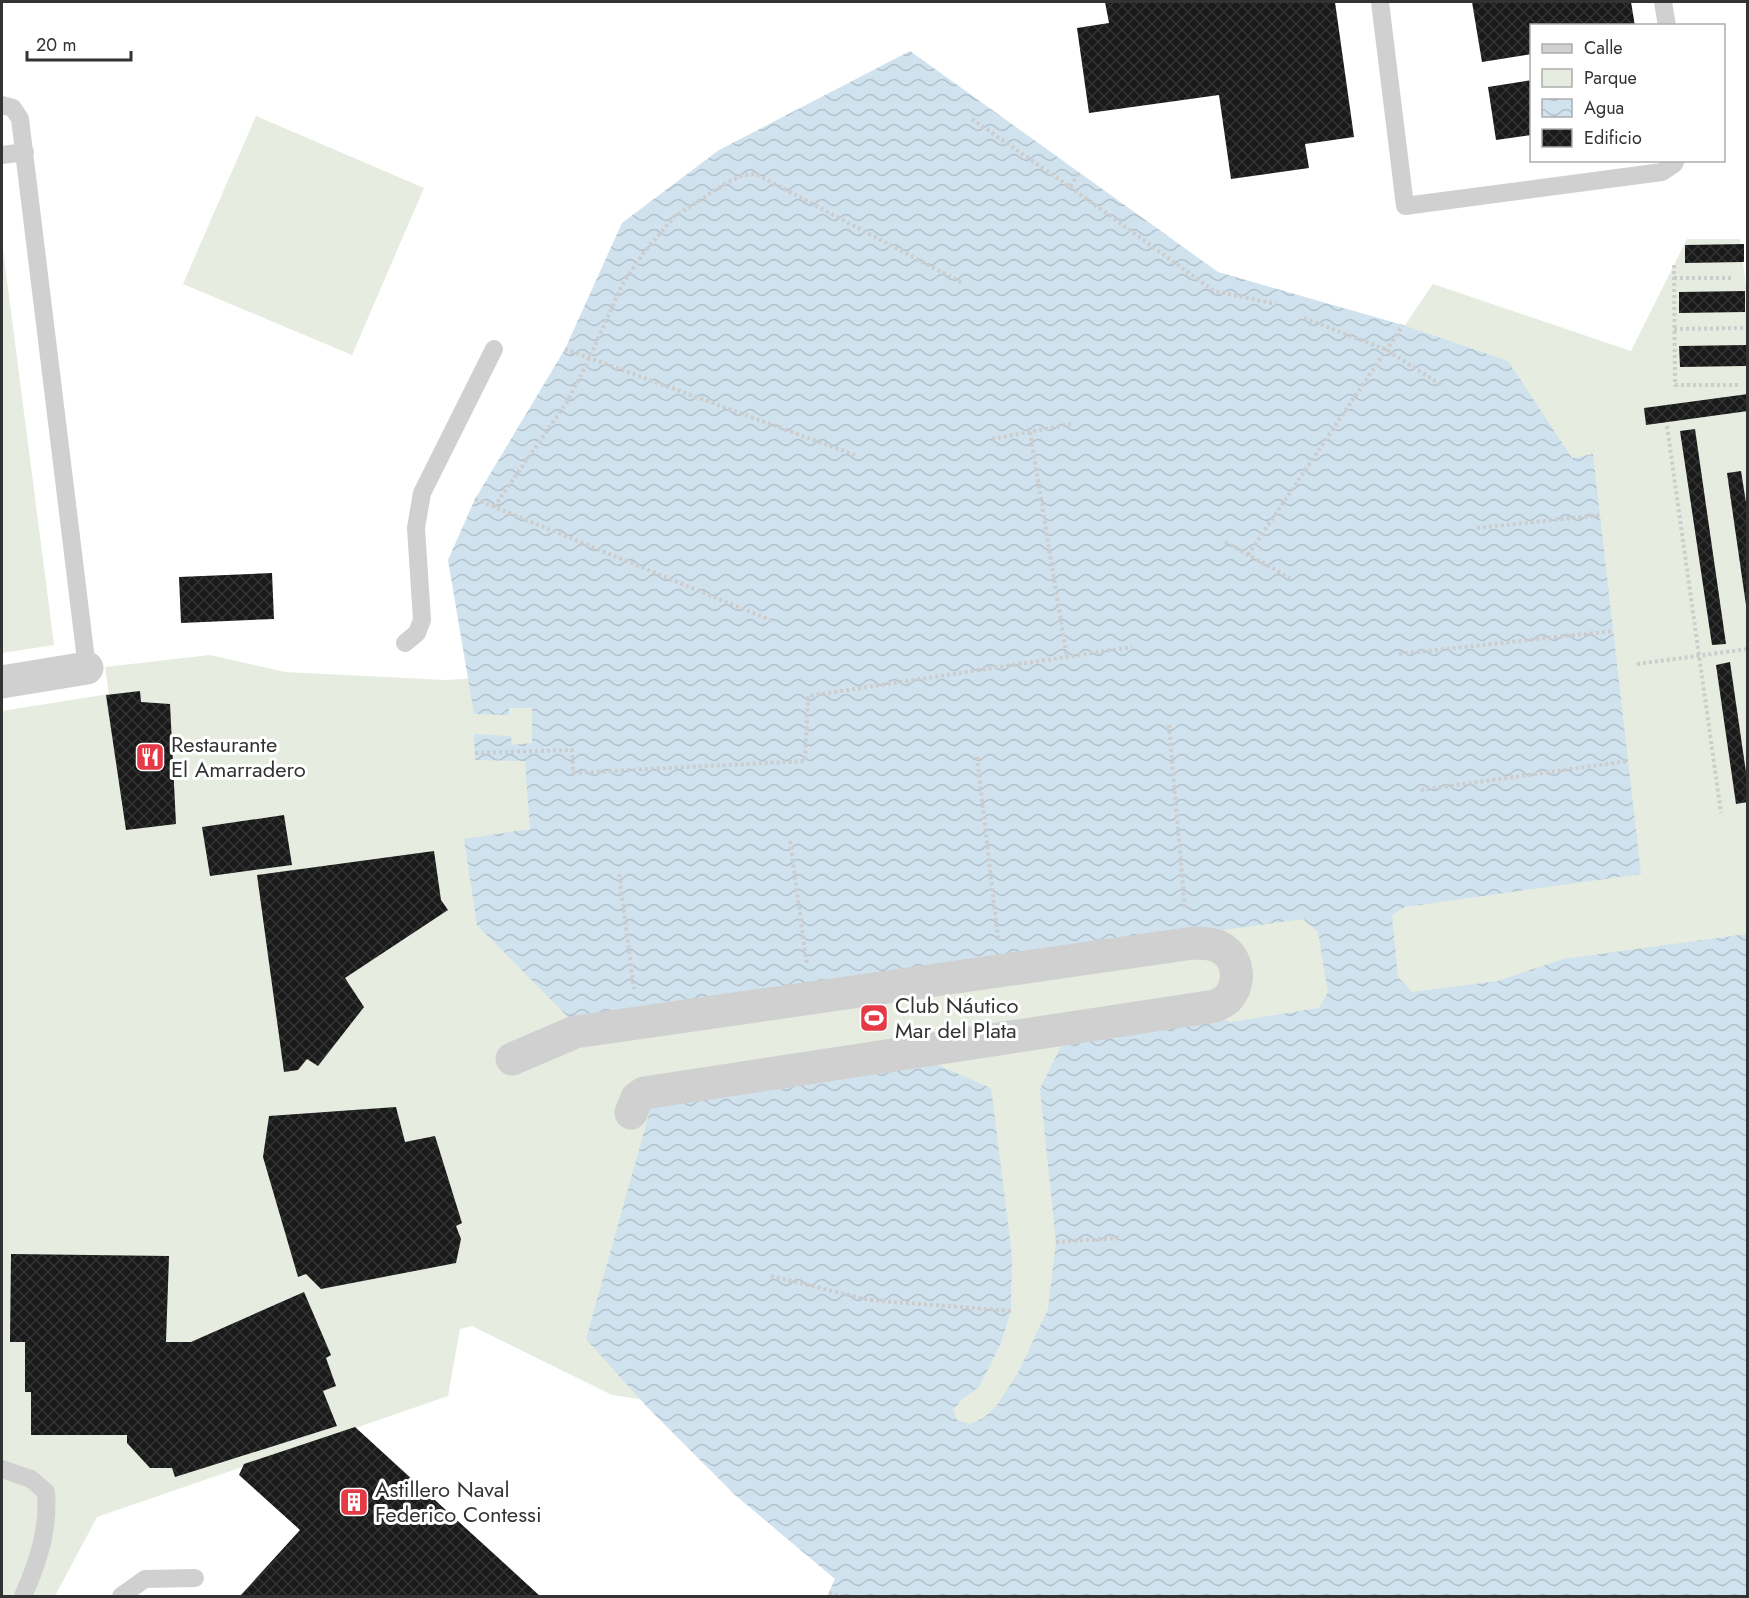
<svg xmlns="http://www.w3.org/2000/svg" width="1749" height="1598" font-family="Jost,sans-serif">
  <defs>
    <pattern id="water-waves" width="16" height="10" patternUnits="userSpaceOnUse" patternTransform="scale(1.5)"><rect width="16" height="10" fill="#cfe2ee"/><path d="M0 5q4-4 8 0t8 0" fill="none" stroke="#b2c2cd"/></pattern>
    <pattern id="building-cross-hatch" width="8" height="8" patternUnits="userSpaceOnUse" patternTransform="scale(1.5)"><rect width="8" height="8" fill="#1a1a1a"/><path d="M0 0l8 8M0 8l8-8" fill="none" stroke="#333"/></pattern>
  </defs>
  <rect width="100%" height="100%" fill="#fff"/>
  <path fill="#e6ecdf" d="M256,116L424,188L352,355L183,284Z
    M1687,239H1740L1748,303L1747,1563L612,1395L472,1326L460,1329L448,1396L97,1517L55,1596H2V711L109,694L105,667L210,655L285,672L446,680L593,670L1248,554L1433,284L1631,351Z
    M2,242L54,645L2,653Z"/>
  <path fill="url(#water-waves)" d="M910,51L1218,272L1403,325L1508,361L1572,458L1593,454L1641,874L1405,907L1392,915L1398,977L1412,992L1498,981L1563,959L1747,934V1596H827L835,1579L735,1495L648,1408L586,1339L651,1107L933,1063L991,1088L1012,1256L1011,1311L1001,1343L979,1387L962,1399L953,1410L957,1420L970,1424L984,1418L997,1405L1018,1373L1048,1309L1056,1242L1040,1089L1064,1040L1211,1016L1231,1022L1319,1008L1328,992L1318,932L1303,919L572,1021L477,925L464,839L530,829L525,761L475,760L474,734L511,736L512,745L532,743V708H509V715L474,714L448,560L475,499L565,349L622,223L719,150Z"/>
  <path fill="url(#building-cross-hatch)" d="M1105,2H1335L1354,137L1305,144L1309,168L1231,179L1219,95L1089,113L1077,28L1109,23Z
    M1472,2H1631L1635,26H1532V54L1482,62Z
    M1532,80V135L1496,140L1488,87Z
    M1744,244V262L1685,263V245Z
    M1745,291V312L1679,313V292Z
    M1746,345V366L1680,367L1679,346Z
    M1748,394V411L1646,425L1644,408Z
    M1695,429L1726,644L1712,645L1680,431Z
    M1741,471L1748,515L1746,605L1727,473Z
    M272,573L274,619L181,623L179,577Z
    M1730,662L1748,786V802L1736,804L1716,665Z
    M140,691L141,702L170,704L176,824L126,830L106,695Z
    M284,815L292,865L210,876L202,827Z
    M434,851L441,900L448,910L345,978L364,1007L318,1066L307,1059L298,1070L284,1072L257,875Z
    M396,1107L405,1142L435,1136L462,1223L456,1226L461,1239L456,1263L321,1289L306,1274L298,1277L263,1157L269,1116Z
    M11,1254L169,1256L166,1342H191L304,1292L331,1355L326,1358L336,1386L323,1391L337,1426L175,1477L172,1468H150L127,1443V1435H31V1392H25V1342H10Z
    M355,1427L540,1596H240L300,1530L239,1475L244,1464Z"/>
  <g fill="none" stroke-linecap="round" stroke-linejoin="round">
    <path stroke="#cdcdcd" stroke-width="4" stroke-dasharray="3 3" stroke-linecap="butt" d="M972,119L1070,187L1079,172
      M1070,187L1214,291L1276,304
      M1674,265L1675,385H1738
      M1674,278H1732
      M1304,318L1387,350L1441,385
      M1674,329L1743,328
      M565,349L855,455
      M1667,426L1721,813
      M1030,432L1067,658
      M992,439L1071,424
      M475,499L775,622
      M494,507L567,402L590,357L622,285L645,251L674,217L728,182L744,175L756,174L964,284
      M1477,528L1600,515
      M1225,542L1290,578
      M1248,555L1403,325
      M1399,654L1613,631
      M1637,664L1748,649
      M1169,725L1185,910
      M475,753L572,750L573,773L805,761L808,696L1132,647
      M977,757L998,938
      M1421,790L1628,761
      M790,841L807,965
      M619,874L634,989
      M1056,1242L1119,1238
      M771,1276L869,1300L1011,1311
      M829,1593L842,1596"/>
    <path stroke="#d0d0d0" stroke-width="18" d="M1380,2L1405,206L1662,172L1674,164L1676,160
      M1663,2L1667,26
      M2,105L13,108L20,119L87,668
      M2,155L25,152
      M405,643L417,633L422,620L416,528L422,493L494,349
      M2,1469L31,1479L46,1492C49,1529 38,1563 23,1596
      M121,1596L145,1579L195,1578"/>
    <path stroke="#d0d0d0" stroke-width="33" d="M2,682L87,668
      M512,1059L575,1032L1193,943C1201,943 1209,943 1217,946C1238,954 1243,983 1227,999C1224,1002 1219,1004 1215,1006L644,1093L637,1098L631,1113"/>
  </g>
  <defs>
    <g id="restaurant-square" transform="scale(1.5)"><rect x="-9" y="-9" width="18" height="18" rx="4" fill="#e63946" stroke="#fff"/><path d="M-5-6h1v4h1v-4h1v4h1v-4h1v5L-1.5 .5V6h-2V.5L-5-1ZM5-6V6H3V1.5H1.5Q1.5-4 5-6Z" fill="#fff"/></g>
    <g id="stadium-square" transform="scale(1.5)"><rect x="-9" y="-9" width="18" height="18" rx="4" fill="#e63946" stroke="#fff"/><path d="M0-5a6.5 5 0 1 0 0 10a6.5 5 0 1 0 0-10ZM-3.5-1.8h7v3.6h-7Z" fill="#fff"/></g>
    <g id="building-square" transform="scale(1.5)"><rect x="-9" y="-9" width="18" height="18" rx="4" fill="#e63946" stroke="#fff"/><path d="M-4-6H4V6H1V3H-1V6H-4ZM-2.5-4.3h1.7v1.8h-1.7ZM.8-4.3h1.7v1.8H.8ZM-2.5-1h1.7V.8h-1.7ZM.8-1h1.7V.8H.8Z" fill="#fff"/></g>
  </defs>
  <g fill-rule="evenodd">
    <use href="#restaurant-square" x="150" y="757"/>
    <use href="#stadium-square" x="874" y="1018"/>
    <use href="#building-square" x="354" y="1502"/>
  </g>
  <g text-anchor="middle" stroke-width="6" stroke-linejoin="round" paint-order="stroke">
    <g font-size="22" fill="#333" stroke="#fff" text-anchor="start">
      <text x="171" y="752">Restaurante<tspan x="171" dy="25">El Amarradero</tspan></text>
      <text x="895" y="1013">Club Náutico<tspan x="895" dy="25">Mar del Plata</tspan></text>
      <text x="375" y="1497">Astillero Naval<tspan x="375" dy="25">Federico Contessi</tspan></text>
    </g>
  </g>
  <rect width="1749" height="1598" fill="none" stroke="#333333" stroke-width="6"/>
  <rect x="1530" y="24" width="195" height="138" fill="#ffffff" stroke="#adadad" stroke-width="1.5"/>
  <rect x="1542" y="44" width="30" height="9" fill="#d0d0d0" stroke="#adadad" stroke-width="1.5"/>
  <text x="1584" y="54" font-size="18" fill="#333333">Calle</text>
  <rect x="1542" y="69" width="30" height="18" fill="#e6ecdf" stroke="#adadad" stroke-width="1.5"/>
  <text x="1584" y="84" font-size="18" fill="#333333">Parque</text>
  <rect x="1542" y="99" width="30" height="18" fill="url(#water-waves)" stroke="#adadad" stroke-width="1.5"/>
  <text x="1584" y="114" font-size="18" fill="#333333">Agua</text>
  <rect x="1542" y="129" width="30" height="18" fill="url(#building-cross-hatch)" stroke="#adadad" stroke-width="1.5"/>
  <text x="1584" y="144" font-size="18" fill="#333333">Edificio</text>
  <path d="M27 51v9h104v-9" fill="none" stroke="#333333" stroke-width="3"/>
  <text x="36" y="51" font-size="18" fill="#333333" stroke="#ffffff" stroke-width="4.5" paint-order="stroke">20 m</text>
</svg>
